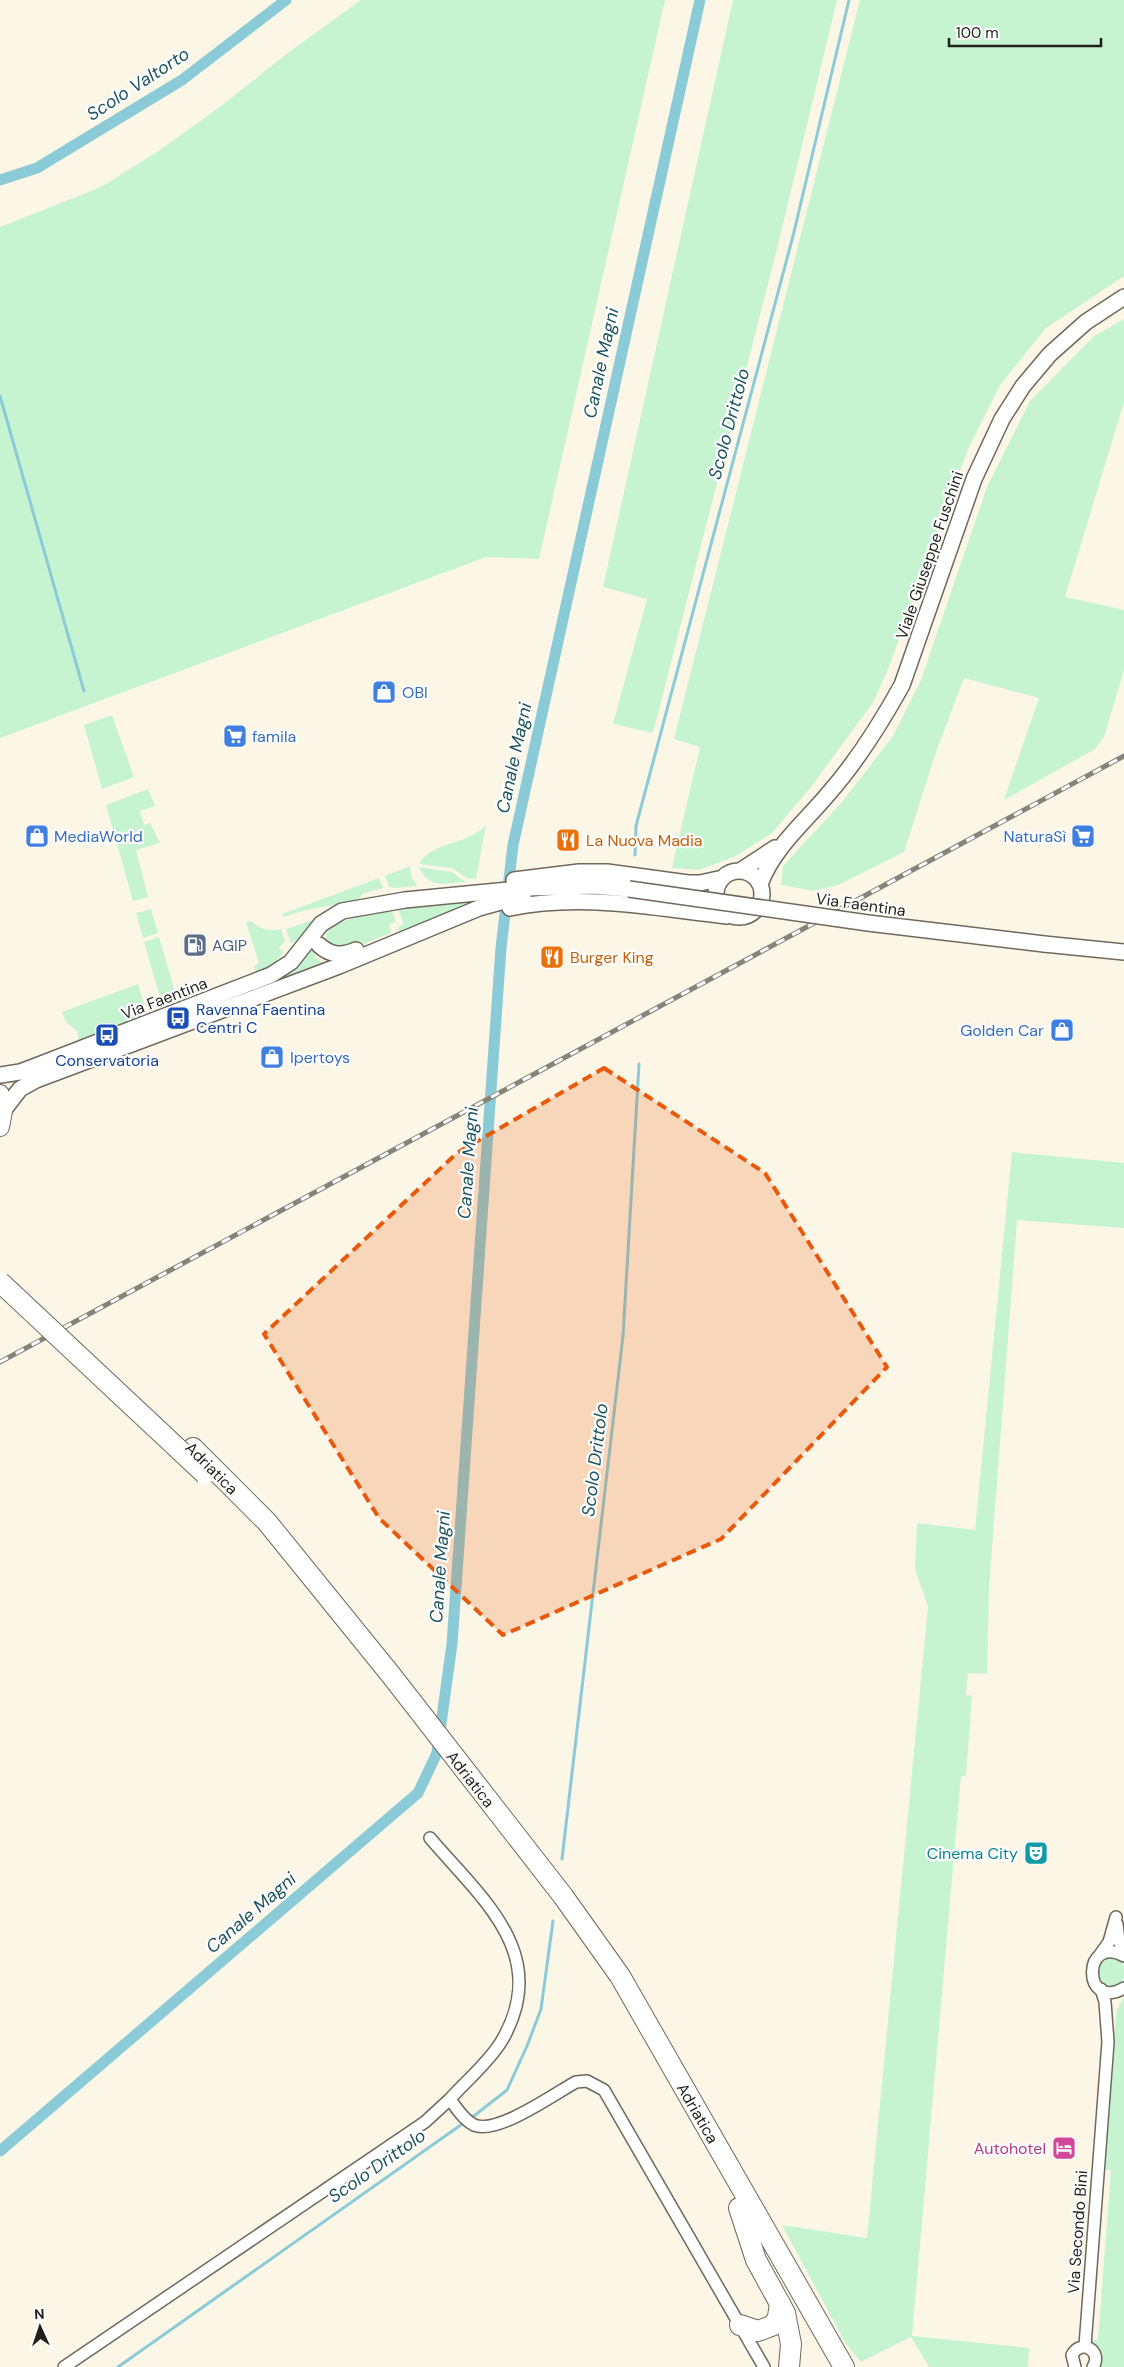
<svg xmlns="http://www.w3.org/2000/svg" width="1124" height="2367" font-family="'DM Sans',sans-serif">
  <rect width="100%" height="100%" fill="#fcf6e7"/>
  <path fill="#c6f4d1" d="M361,0H665L539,559L486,557L0,738V227L101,187L160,150L221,106L289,52Z
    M733,0H837L778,245L653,733L613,724L647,599L603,587Z
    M860,0H1124V276L1046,328L1000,385L969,447L930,549L891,662L874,701L811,787L772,833L736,856L699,870L672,868L700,747L674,739Z
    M1124,319V402L1065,597L1124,610V670L1104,737L1095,749L1004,800L1039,698L964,678L936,752L904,852L838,885L814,891L781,885L783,866L842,802L893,736L921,680L987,487L1030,401L1093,337Z
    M112,715L134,777L102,789L84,725Z
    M148,789L155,806L140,811L144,825L150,823L160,843L136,850L148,897L133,901L106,805Z
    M486,825L476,879L467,878L452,868L419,864C432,841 469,845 486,825Z
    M410,866L412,878L417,886L394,888L389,887L385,876Z
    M419,867L452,872L466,882C445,883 429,890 419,867Z
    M379,878L383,888L362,894L359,899C334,907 308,907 284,917L282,914Z
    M498,896L400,933L398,927L404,924L397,907Z
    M391,908L396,922L389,924L391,933L351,949L327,945L326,930L330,926L368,913Z
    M151,909L158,933L143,938L136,913Z
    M315,919L307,929L304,937L291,943L286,929Z
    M251,921C260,929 269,932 281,929L285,941L279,948L284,952C274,962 274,966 262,974L256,972L254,966L259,963L246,922Z
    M159,937L176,995L184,994L181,1003L164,1011L144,942Z
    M312,946L316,958L324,964L275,983L303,960Z
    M138,984L145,1007L141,1016L79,1041L77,1031L66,1022L62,1012Z
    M1012,1152L1124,1163V1228L1017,1220L989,1588L987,1674L968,1673L966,1695L972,1696L966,1776H961L912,2336L1029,2348L1028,2367H929L911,2337L861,2362L846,2344L782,2225L867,2238L928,1607L915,1569L917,1523L975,1530Z
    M1097 1972a14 14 0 1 1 28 0a14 14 0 1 1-28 0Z
    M1124,1997V2367H1098L1090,2340H1098L1111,2170H1103L1115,2026L1117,2010Z"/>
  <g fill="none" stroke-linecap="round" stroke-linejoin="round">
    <path stroke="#8acbd7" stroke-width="3" d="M0,396L84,691
      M635,855L636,826L793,236L849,0
      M562,1859L623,1336L639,1064
      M470,2119L507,2090L527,2046L541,2009L553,1921
      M118,2367L465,2122"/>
    <path stroke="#8acbd7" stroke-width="11" d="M0,180L37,168L182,80L286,0
      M0,2151L418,1793L437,1753L452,1644L501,948L513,845L700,0"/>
    <g stroke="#6f695d" stroke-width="14">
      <path id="street" d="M430,1838C482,1899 553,1955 501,2042C488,2063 466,2081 450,2099
        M1117,1924L1119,1941L1124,1953
        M1099,1956L1109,1942L1116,1917
        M1124,1956C1082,1933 1082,2012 1124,1988
        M1085,2346L1108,2042L1105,2002L1101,1989
        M64,2367L425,2122L450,2099C456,2108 464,2120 474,2125C497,2135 554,2094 576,2082L587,2081L604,2090L764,2367
        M1075,2367L1072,2355C1081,2338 1103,2351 1093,2367"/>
    </g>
    <g stroke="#6f695d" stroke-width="18">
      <path id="secondary" d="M716 894a23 23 0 1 1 46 0a23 23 0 1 1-46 0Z
        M740,871L775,848
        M514,880L579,872H607L688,883H700L723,878
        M760,884C774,847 805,822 829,793C858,760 881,723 902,685L974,479L1002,419L1023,386L1050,354L1086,322L1124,297
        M510,908C583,893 654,908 727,916
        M1044,944L1124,952
        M319,945C331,956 342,956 356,950
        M0,1075L20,1072L36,1066L271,975L291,962L321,924L342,911L405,900L528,888L593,886L629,889
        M3,1111L20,1089L36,1080L339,966L479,908L523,896"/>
    </g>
    <g stroke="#6f695d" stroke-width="20">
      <path id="primary" d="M0,1094L3,1111L0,1127"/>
    </g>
    <g stroke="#6f695d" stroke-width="22">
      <path id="highway" d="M193,1448L267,1522L391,1675L563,1896L620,1976L844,2367
        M739,2208L756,2260L785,2313L791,2344L789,2367
        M740,2325L758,2331L774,2325L778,2317L780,2303"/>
    </g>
    <use href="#street" stroke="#fff" stroke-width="11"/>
    <use href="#secondary" stroke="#fff" stroke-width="15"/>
    <use href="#primary" stroke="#fff" stroke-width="18"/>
    <use href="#highway" stroke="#fff" stroke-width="20"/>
    <g stroke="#878379" stroke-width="5">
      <path id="rail" d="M0,1362L1124,756"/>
    </g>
    <use href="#rail" stroke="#fff" stroke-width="3" stroke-dasharray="9" stroke-linecap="butt"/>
    <g stroke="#6f695d" stroke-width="18" stroke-linecap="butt">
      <path id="secondary-bridge" d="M629,889L868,923L1044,944"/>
    </g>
    <g stroke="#6f695d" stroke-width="22" stroke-linecap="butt">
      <path id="highway-bridge" d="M0,1282L205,1474"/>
    </g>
    <use href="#secondary-bridge" stroke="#fff" stroke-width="15"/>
    <use href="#highway-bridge" stroke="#fff" stroke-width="20"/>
  </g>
  <path fill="#e8590c" fill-opacity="0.2" stroke="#e8590c" stroke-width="4" stroke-dasharray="10 6" stroke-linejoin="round" d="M604,1068L765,1173L887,1367L721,1539L503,1635L379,1518L264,1334L457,1153Z"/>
  <defs>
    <g id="shop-square" transform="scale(1.25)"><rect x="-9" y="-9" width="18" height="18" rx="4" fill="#3f7fe0" stroke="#fff"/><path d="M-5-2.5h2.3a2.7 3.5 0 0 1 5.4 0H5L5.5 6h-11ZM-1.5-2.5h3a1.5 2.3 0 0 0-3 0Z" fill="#fff"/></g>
    <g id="supermarket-square" transform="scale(1.25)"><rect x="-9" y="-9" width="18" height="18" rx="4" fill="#3f7fe0" stroke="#fff"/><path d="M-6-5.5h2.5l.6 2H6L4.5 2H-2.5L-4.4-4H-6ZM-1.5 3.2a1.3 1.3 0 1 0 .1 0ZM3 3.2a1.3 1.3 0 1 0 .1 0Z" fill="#fff"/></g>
    <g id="restaurant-square" transform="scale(1.25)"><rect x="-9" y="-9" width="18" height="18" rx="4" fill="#e8710a" stroke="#fff"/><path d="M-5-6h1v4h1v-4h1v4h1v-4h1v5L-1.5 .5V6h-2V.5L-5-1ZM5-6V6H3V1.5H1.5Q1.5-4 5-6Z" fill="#fff"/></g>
    <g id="fuel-square" transform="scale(1.25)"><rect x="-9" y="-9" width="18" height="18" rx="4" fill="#5c6f8a" stroke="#fff"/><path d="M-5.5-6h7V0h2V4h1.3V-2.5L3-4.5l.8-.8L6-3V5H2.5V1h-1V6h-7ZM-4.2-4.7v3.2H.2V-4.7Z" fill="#fff"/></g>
    <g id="bus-square" transform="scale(1.25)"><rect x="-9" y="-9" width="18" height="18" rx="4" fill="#1a4fb4" stroke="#fff"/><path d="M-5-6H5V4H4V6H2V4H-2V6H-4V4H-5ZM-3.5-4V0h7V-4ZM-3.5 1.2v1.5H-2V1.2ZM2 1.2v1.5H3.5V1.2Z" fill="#fff"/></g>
    <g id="theatre-square" transform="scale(1.25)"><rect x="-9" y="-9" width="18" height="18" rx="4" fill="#0f9aa8" stroke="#fff"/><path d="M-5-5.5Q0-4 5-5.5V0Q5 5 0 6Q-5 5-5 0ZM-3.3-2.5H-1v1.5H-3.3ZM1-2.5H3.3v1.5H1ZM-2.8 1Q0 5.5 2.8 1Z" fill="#fff"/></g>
    <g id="hotel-square" transform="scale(1.25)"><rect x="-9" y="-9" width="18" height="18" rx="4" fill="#d1479c" stroke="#fff"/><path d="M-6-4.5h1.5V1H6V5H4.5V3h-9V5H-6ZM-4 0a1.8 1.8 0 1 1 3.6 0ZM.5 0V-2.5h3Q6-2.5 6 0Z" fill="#fff"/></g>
  </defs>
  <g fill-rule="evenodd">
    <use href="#shop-square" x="384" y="692"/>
    <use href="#supermarket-square" x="235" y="736"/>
    <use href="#shop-square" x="37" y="836"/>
    <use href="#supermarket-square" x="1083" y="836"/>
    <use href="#restaurant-square" x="568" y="840"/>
    <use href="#fuel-square" x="195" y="945"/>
    <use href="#restaurant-square" x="552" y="957"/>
    <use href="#bus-square" x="178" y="1018"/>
    <use href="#shop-square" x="1062" y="1030"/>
    <use href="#bus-square" x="107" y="1035"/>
    <use href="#shop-square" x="272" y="1057"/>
    <use href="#theatre-square" x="1036" y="1853"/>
    <use href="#hotel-square" x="1064" y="2148"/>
  </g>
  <g text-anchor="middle" stroke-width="4.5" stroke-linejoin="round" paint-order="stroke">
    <g font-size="16" fill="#221f1a" stroke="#fff">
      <text transform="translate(929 555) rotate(-71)" y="6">Viale Giuseppe Fuschini</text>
      <text transform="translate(861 904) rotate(8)" y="6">Via Faentina</text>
      <text transform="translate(164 998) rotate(-21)" y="6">Via Faentina</text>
      <text transform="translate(212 1468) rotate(45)" y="6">Adriatica</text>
      <text transform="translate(471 1779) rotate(52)" y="6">Adriatica</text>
      <text transform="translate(698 2113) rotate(60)" y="6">Adriatica</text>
      <text transform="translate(1077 2232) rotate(-86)" y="6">Via Secondo Bini</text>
    </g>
    <g font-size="16" fill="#366cbe" stroke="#fff" text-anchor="start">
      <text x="402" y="698">OBI</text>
      <text x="252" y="742">famila</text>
      <text x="54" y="842">MediaWorld</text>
      <text x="1066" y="842" text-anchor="end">NaturaSì</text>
      <text x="1044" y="1036" text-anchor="end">Golden Car</text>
      <text x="290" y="1063">Ipertoys</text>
    </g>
    <g font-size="16" fill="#c56008" stroke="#fff" text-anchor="start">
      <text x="586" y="846">La Nuova Madia</text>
      <text x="570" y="963">Burger King</text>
    </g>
    <g font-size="16" fill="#4e5e75" stroke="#fff" text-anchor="start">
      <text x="212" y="951">AGIP</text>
    </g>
    <g font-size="16" fill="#164399" stroke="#fff" text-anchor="start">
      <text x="196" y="1015">Ravenna Faentina<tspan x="196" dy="18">Centri C</tspan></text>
      <text x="107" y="1066" text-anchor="middle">Conservatoria</text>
    </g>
    <g font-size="16" fill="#0d838f" stroke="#fff" text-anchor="end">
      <text x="1018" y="1859">Cinema City</text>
    </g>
    <g font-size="16" fill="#b23c85" stroke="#fff" text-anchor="end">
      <text x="1046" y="2154">Autohotel</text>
    </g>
    <g font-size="18" font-style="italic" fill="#1d545e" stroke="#fff">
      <text transform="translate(138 84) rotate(-33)" y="6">Scolo Valtorto</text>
      <text transform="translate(601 363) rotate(-78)" y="6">Canale Magni</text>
      <text transform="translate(729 424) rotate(-75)" y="6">Scolo Drittolo</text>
      <text transform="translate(514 758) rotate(-78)" y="6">Canale Magni</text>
      <text transform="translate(468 1163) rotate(-86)" y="6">Canale Magni</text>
      <text transform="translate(595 1460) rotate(-83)" y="6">Scolo Drittolo</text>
      <text transform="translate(440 1567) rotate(-86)" y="6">Canale Magni</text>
      <text transform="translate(251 1913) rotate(-41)" y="6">Canale Magni</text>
      <text transform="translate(377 2166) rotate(-35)" y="6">Scolo Drittolo</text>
    </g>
  </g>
  <g transform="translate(40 2327) rotate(357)" stroke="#ffffff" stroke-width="4" paint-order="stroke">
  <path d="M0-4L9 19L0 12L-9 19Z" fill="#221f1a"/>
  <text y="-8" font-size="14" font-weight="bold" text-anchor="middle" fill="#221f1a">N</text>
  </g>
  <path d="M949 38v8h152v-8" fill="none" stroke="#221f1a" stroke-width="2.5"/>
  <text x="956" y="38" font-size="15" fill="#221f1a" stroke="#ffffff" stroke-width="4" paint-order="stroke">100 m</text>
</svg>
